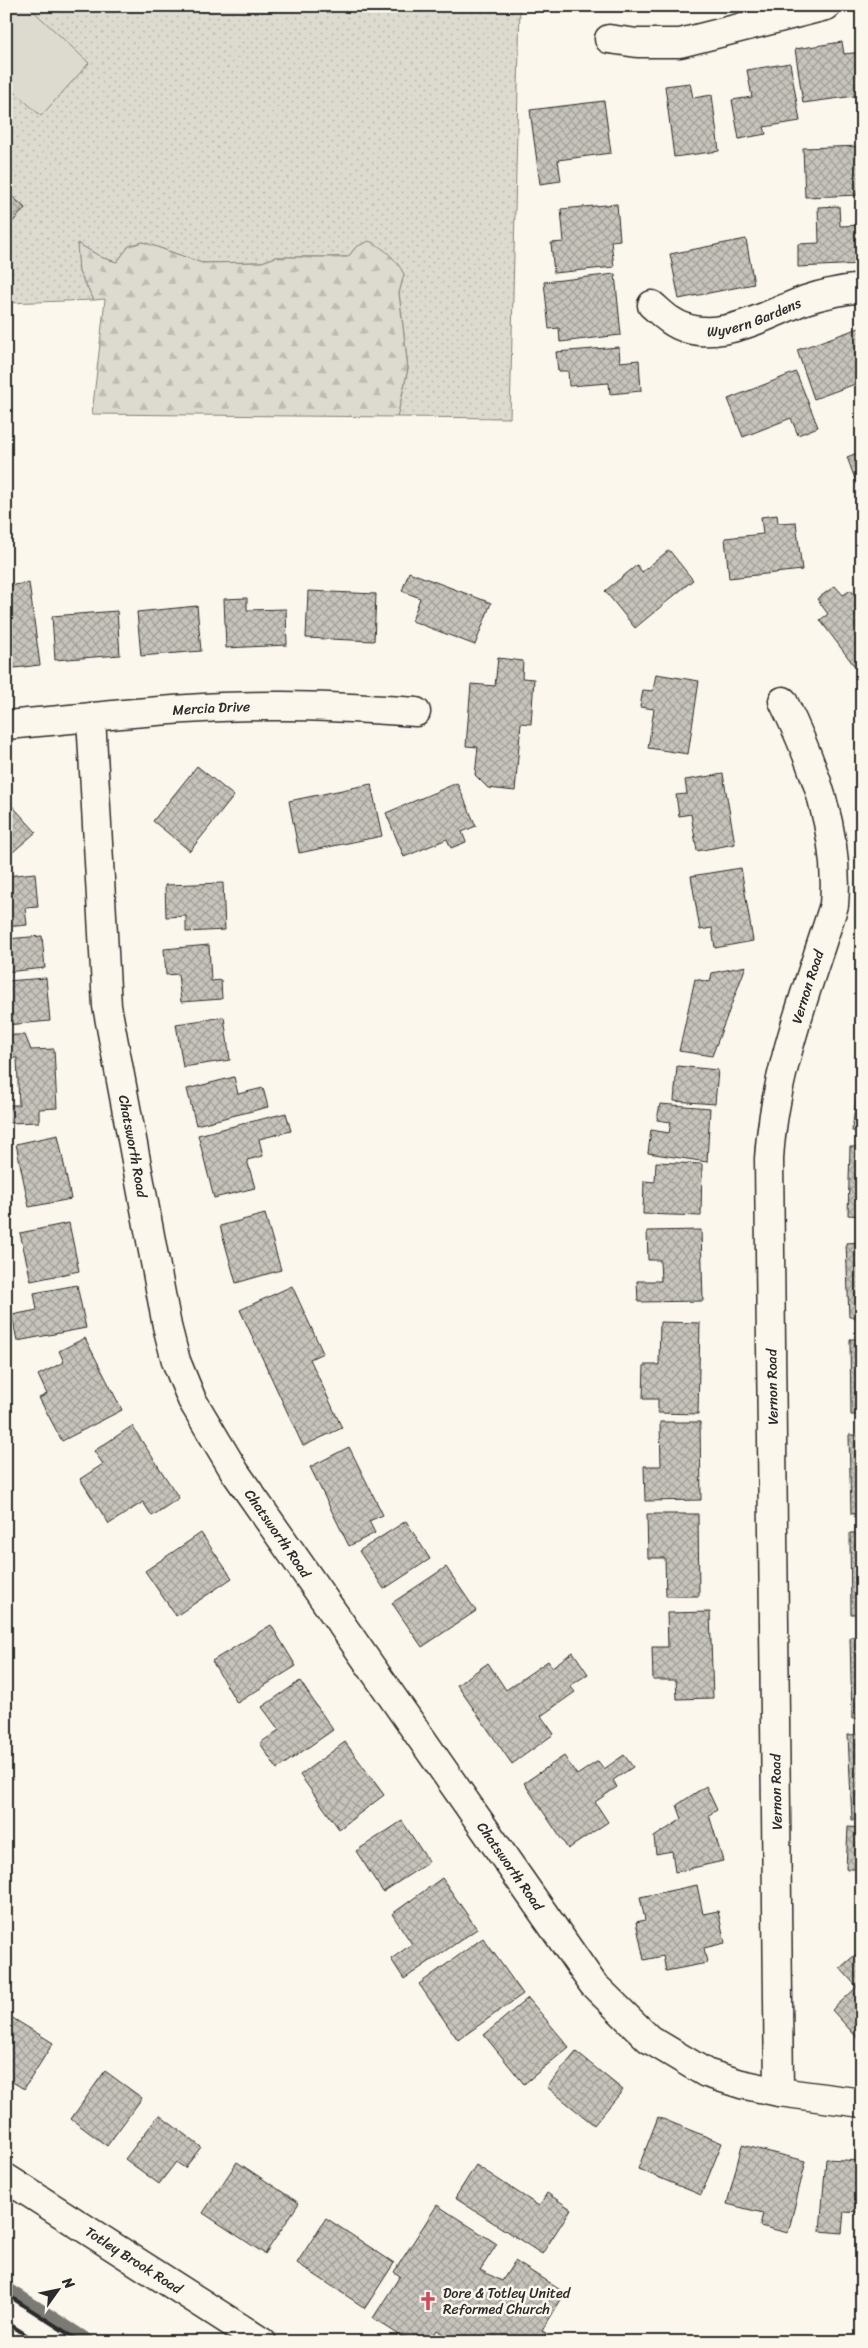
<svg xmlns="http://www.w3.org/2000/svg" width="868" height="2348" font-family="Sriracha,sans-serif">
  <defs>
    <pattern id="green-dots" width="8" height="8" patternUnits="userSpaceOnUse" patternTransform="scale(1.25)"><rect width="8" height="8" fill="#dddad0"/><path d="M2 2h.1M6 6h.1" fill="none" stroke="#bebbb3" stroke-width="1.8" stroke-linecap="round"/></pattern>
    <pattern id="forest-firs" width="22" height="20" patternUnits="userSpaceOnUse" patternTransform="scale(1.25)"><rect width="22" height="20" fill="#dddad0"/><path d="M5 1l3.5 6h-7zM16 11l3.5 6h-7z" fill="#bebbb3"/></pattern>
    <pattern id="building-cross-hatch" width="8" height="8" patternUnits="userSpaceOnUse" patternTransform="scale(1.25)"><rect width="8" height="8" fill="#c7c4bc"/><path d="M0 0l8 8M0 8l8-8" fill="none" stroke="#a29f99"/></pattern>
  </defs>
  <rect width="100%" height="100%" fill="#fbf7ec"/>
  <filter id="ink" filterUnits="userSpaceOnUse"><feTurbulence type="fractalNoise" baseFrequency=".02" numOctaves="2"/><feDisplacementMap in="SourceGraphic" scale="10" xChannelSelector="R" yChannelSelector="G"/><feConvolveMatrix kernelMatrix="1 2 1 2 8 2 1 2 1" color-interpolation-filters="sRGB"/></filter>
  <g filter="url(#ink)">
    <path fill="url(#green-dots)" stroke="#84827e" d="M6,6H520L510,418L397,417L408,369L399,293L404,274L356,247L348,257H276L262,262L202,263L143,242L129,246L117,262L103,258L78,244L79,272L94,300L6,303V229L25,208L6,191Z"/>
    <path fill="url(#forest-firs)" stroke="#84827e" d="M369,241C385,248 396,259 404,274L399,293L408,369L397,417L92,414L105,299L94,300L79,272L77,243L103,258L117,262L129,246L143,242L202,263L262,262L276,257H348L356,247Z"/>
    <path fill="#dddad0" stroke="#84827e" d="M6,6H28L89,63L41,116L6,84Z"/>
    <g fill="none" stroke-linecap="round" stroke-linejoin="round">
      <path stroke="#7b7a75" stroke-width="10" d="M6,2286L93,2342"/>
    </g>
    <path fill="url(#building-cross-hatch)" stroke="#2b2b2b" d="M842,42L844,54L862,52V95L803,103L795,49Z
      M790,63L800,121L764,127L766,134L739,139L732,100L752,97L747,70Z
      M690,83L693,98L712,95L719,151L674,157L665,86Z
      M604,101L611,153L558,160L561,181L540,184L530,110Z
      M862,146V195L805,197L803,148Z
      M6,191L25,208L6,229Z
      M617,204L620,240L611,241L614,267L554,273L551,243L564,242L561,209Z
      M839,206L840,226L862,225V264L798,267V244L819,243L818,207Z
      M746,239L754,284L679,299L670,254Z
      M615,274L621,335L560,342L559,328L549,329L544,282Z
      M862,327V392L858,383L814,399L797,350Z
      M619,347L620,362L639,360L641,391L610,394L609,383L569,386L568,371H558L556,352Z
      M796,372L818,427L798,435L791,418L743,437L728,399Z
      M862,451V485L858,487L847,457Z
      M777,515L778,523L796,522L802,570L729,578L725,538L763,534L761,517Z
      M669,550L693,580L635,628L605,591L637,565L642,572Z
      M409,572L491,603L475,645L412,621L420,598L402,591Z
      M29,583L40,665L6,669V586Z
      M835,586L843,595L851,590L862,605V676L820,620L828,614L817,599Z
      M308,591L376,594L374,641L306,638Z
      M247,598V610L286,609L287,645L226,648L224,599Z
      M197,606L201,651L141,656L137,612Z
      M117,611L120,655L55,660L52,616Z
      M498,658L523,661L522,678L534,679L531,724L521,723L515,791L488,788L475,775L478,747L466,746L471,684L495,686Z
      M656,674L699,681L688,754L648,748L654,709L640,707L643,690L653,691Z
      M197,766L234,796L190,851L153,821Z
      M723,774L735,844L697,851L691,814L679,816L676,795L687,794L685,780Z
      M457,783L476,826L462,832L466,842L451,848L447,839L404,857L386,813Z
      M371,784L382,836L299,853L289,801Z
      M6,799L36,832L6,858Z
      M741,868L753,941L715,948L712,928L700,930L691,876Z
      M35,873L38,907L25,908L27,925L6,927V876Z
      M223,883L225,930L186,932V916L166,917L165,885Z
      M42,936L45,968L6,972V939Z
      M209,945L211,981L221,980L222,999L181,1002L178,974L166,975L164,949Z
      M746,966L712,1056L679,1051L695,979L710,982L712,973Z
      M46,978L50,1021L6,1025V981Z
      M224,1017L230,1060L183,1067L176,1024Z
      M6,1035H25L31,1050L54,1049L57,1108L39,1109V1122L8,1123L7,1105H19L17,1058H6Z
      M862,1051V1132L852,1131Z
      M677,1066L718,1070L715,1104L674,1101Z
      M234,1077L238,1094L263,1088L268,1107L196,1125L187,1089Z
      M660,1104L710,1108L707,1162L648,1153L651,1130L669,1133L671,1122L657,1120Z
      M286,1113L291,1131L259,1139L263,1156L247,1160L255,1188L214,1198L198,1135Z
      M58,1135L71,1199L29,1207L16,1144Z
      M850,1147H862V1216L848,1215Z
      M656,1162L702,1164L701,1216L643,1214L644,1181L655,1182Z
      M265,1214L281,1270L236,1283L220,1226Z
      M69,1223L79,1271L31,1281L20,1233Z
      M701,1230L703,1301L638,1302L637,1281H661L660,1260H648L647,1231Z
      M862,1242V1317H849L846,1243Z
      M77,1285L86,1328L17,1341L12,1315L37,1310L34,1293Z
      M292,1286L323,1353L310,1359L342,1428L303,1446L240,1310Z
      M660,1322L700,1323L698,1414L658,1413V1399H643L644,1365H659Z
      M85,1338L122,1410L62,1441L39,1398L47,1394L38,1375L64,1362L59,1351Z
      M850,1339H862V1415H851Z
      M660,1422H700L701,1500L645,1501L644,1466H661Z
      M132,1426L179,1498L152,1516L143,1502L109,1524L80,1479L103,1464L94,1451Z
      M849,1435H862V1513L851,1514Z
      M349,1447L383,1515L369,1521L375,1533L349,1546L310,1467Z
      M647,1514H698L699,1596H666L665,1558H648Z
      M406,1521L430,1559L384,1589L359,1551Z
      M201,1533L232,1578L176,1616L145,1571Z
      M850,1533H862V1614H851Z
      M446,1567L476,1611L422,1647L392,1603Z
      M710,1612L713,1698L677,1699L676,1680H653L652,1647H668L667,1613Z
      M271,1625L296,1666L237,1703L212,1661Z
      M862,1636V1718L852,1719L850,1637Z
      M573,1652L588,1674L570,1686L575,1692L541,1716L554,1734L512,1764L457,1685L488,1663L506,1690L548,1661L552,1667Z
      M300,1681L333,1730L277,1769L260,1743L279,1730L262,1707Z
      M862,1734V1819L852,1820L848,1735Z
      M345,1742L384,1795L339,1829L300,1775Z
      M624,1755L633,1767L613,1780L617,1787L595,1802L608,1822L568,1849L524,1783L564,1756L577,1775L598,1761L604,1769Z
      M706,1786L717,1810L709,1815L723,1861L675,1872L672,1851L656,1854L654,1837L682,1819L677,1805Z
      M402,1821L429,1862L383,1892L356,1851Z
      M848,1827L862,1828V1869H846Z
      M442,1878L477,1929L404,1979L391,1959L412,1944L392,1914Z
      M697,1885L703,1914L718,1911L725,1943L704,1948L707,1963L666,1971L663,1956L644,1960L636,1922L645,1920L640,1897Z
      M483,1938L523,1994L458,2040L419,1984Z
      M862,1949V2043L832,2010L857,1987L840,1968Z
      M528,1998L569,2047L524,2084L484,2035Z
      M6,2014L53,2043L24,2089L6,2078Z
      M576,2052L623,2090L594,2125L547,2087Z
      M105,2071L142,2098L107,2146L71,2119Z
      M159,2115L201,2147L185,2168L176,2162L159,2184L125,2159Z
      M658,2117L722,2143L701,2195L638,2169Z
      M742,2145L806,2161L788,2233L760,2226L763,2213L727,2204Z
      M826,2159L862,2161V2234H859L860,2212L844,2211L842,2233L820,2231Z
      M237,2162L299,2203L265,2254L203,2213Z
      M476,2165L539,2206L547,2193L571,2209L542,2254L455,2198Z
      M437,2205L497,2244L480,2270L502,2281L515,2261L565,2293L542,2331L546,2333L541,2342H453L437,2330L429,2342H410L373,2318L400,2276L394,2272Z
      M326,2218L394,2263L365,2308L297,2263Z"/>
    <g fill="none" stroke-linecap="round" stroke-linejoin="round">
      <g stroke="#2b2b2b" stroke-width="31">
        <g id="street">
          <path d="M609,39L637,43H680L826,6"/>
          <path id="s1" d="M652,305C658,310 664,316 670,320C711,349 765,315 805,300C823,294 843,290 862,288"/>
          <path id="s2" d="M91,717L107,1006L167,1326L176,1361L192,1400L235,1472L593,1984L649,2039L706,2073L741,2084L779,2092L862,2103"/>
          <path id="s3" d="M6,725C98,717 191,705 283,706C328,706 372,709 416,712"/>
          <path id="s4" d="M779,2092L769,1159C774,1072 808,988 834,905C840,834 814,764 783,701"/>
          <path id="s5" d="M6,2178L262,2342"/>
        </g>
      </g>
      <use href="#street" stroke="#fbf7ec" stroke-width="28"/>
      <path stroke="#2b2b2b" stroke-width="4" d="M6,2294L81,2342
        M6,2322L37,2342"/>
    </g>
  </g>
  <defs>
    <g id="church-bare" transform="scale(1.5)"><path d="M-1.2-6h2.4v3.5h3.3v2.4h-3.3V6h-2.4V-.1h-3.3v-2.4h3.3Z" fill="#d1495b" stroke="#fbf7ec" stroke-width="2.5" paint-order="stroke"/></g>
  </defs>
  <g fill-rule="evenodd">
    <use href="#church-bare" x="428" y="2301"/>
  </g>
  <g text-anchor="middle" stroke-width="5" stroke-linejoin="round" paint-order="stroke">
    <g font-size="14" fill="#2b2b2b" stroke="#fbf7ec">
      <text dy="5" stroke="none"><textPath href="#s1" startOffset="112">Wyvern Gardens</textPath></text>
      <text dy="5" stroke="none"><textPath href="#s3" startOffset="206">Mercia Drive</textPath></text>
      <text dy="5" stroke="none"><textPath href="#s4" startOffset="1110">Vernon Road</textPath></text>
      <text dy="5" stroke="none"><textPath href="#s2" startOffset="432">Chatsworth Road</textPath></text>
      <text transform="translate(772 1387) rotate(-91)" y="5">Vernon Road</text>
      <text dy="5" stroke="none"><textPath href="#s2" startOffset="852">Chatsworth Road</textPath></text>
      <text transform="translate(776 1792) rotate(-91)" y="5">Vernon Road</text>
      <text dy="5" stroke="none"><textPath href="#s2" startOffset="1258">Chatsworth Road</textPath></text>
      <text dy="5" stroke="none"><textPath href="#s5" startOffset="152">Totley Brook Road</textPath></text>
    </g>
    <g font-size="14" fill="#2b2b2b" stroke="#fbf7ec" text-anchor="start">
      <text x="443" y="2298">Dore &amp; Totley United<tspan x="443" dy="16">Reformed Church</tspan></text>
    </g>
  </g>
  <rect width="868" height="2348" fill="none" stroke="#fbf7ec" stroke-width="25"/>
  <rect x="12" y="12" width="843" height="2323" fill="none" stroke="#2b2b2b" stroke-width="2" filter="url(#ink)"/>
  <g transform="translate(58 2290) rotate(57)" stroke="#fbf7ec" stroke-width="4" paint-order="stroke">
  <path d="M0-4L9 19L0 12L-9 19Z" fill="#2b2b2b"/>
  <text y="-8" font-size="14" font-weight="bold" text-anchor="middle" fill="#2b2b2b">N</text>
  </g>
</svg>
